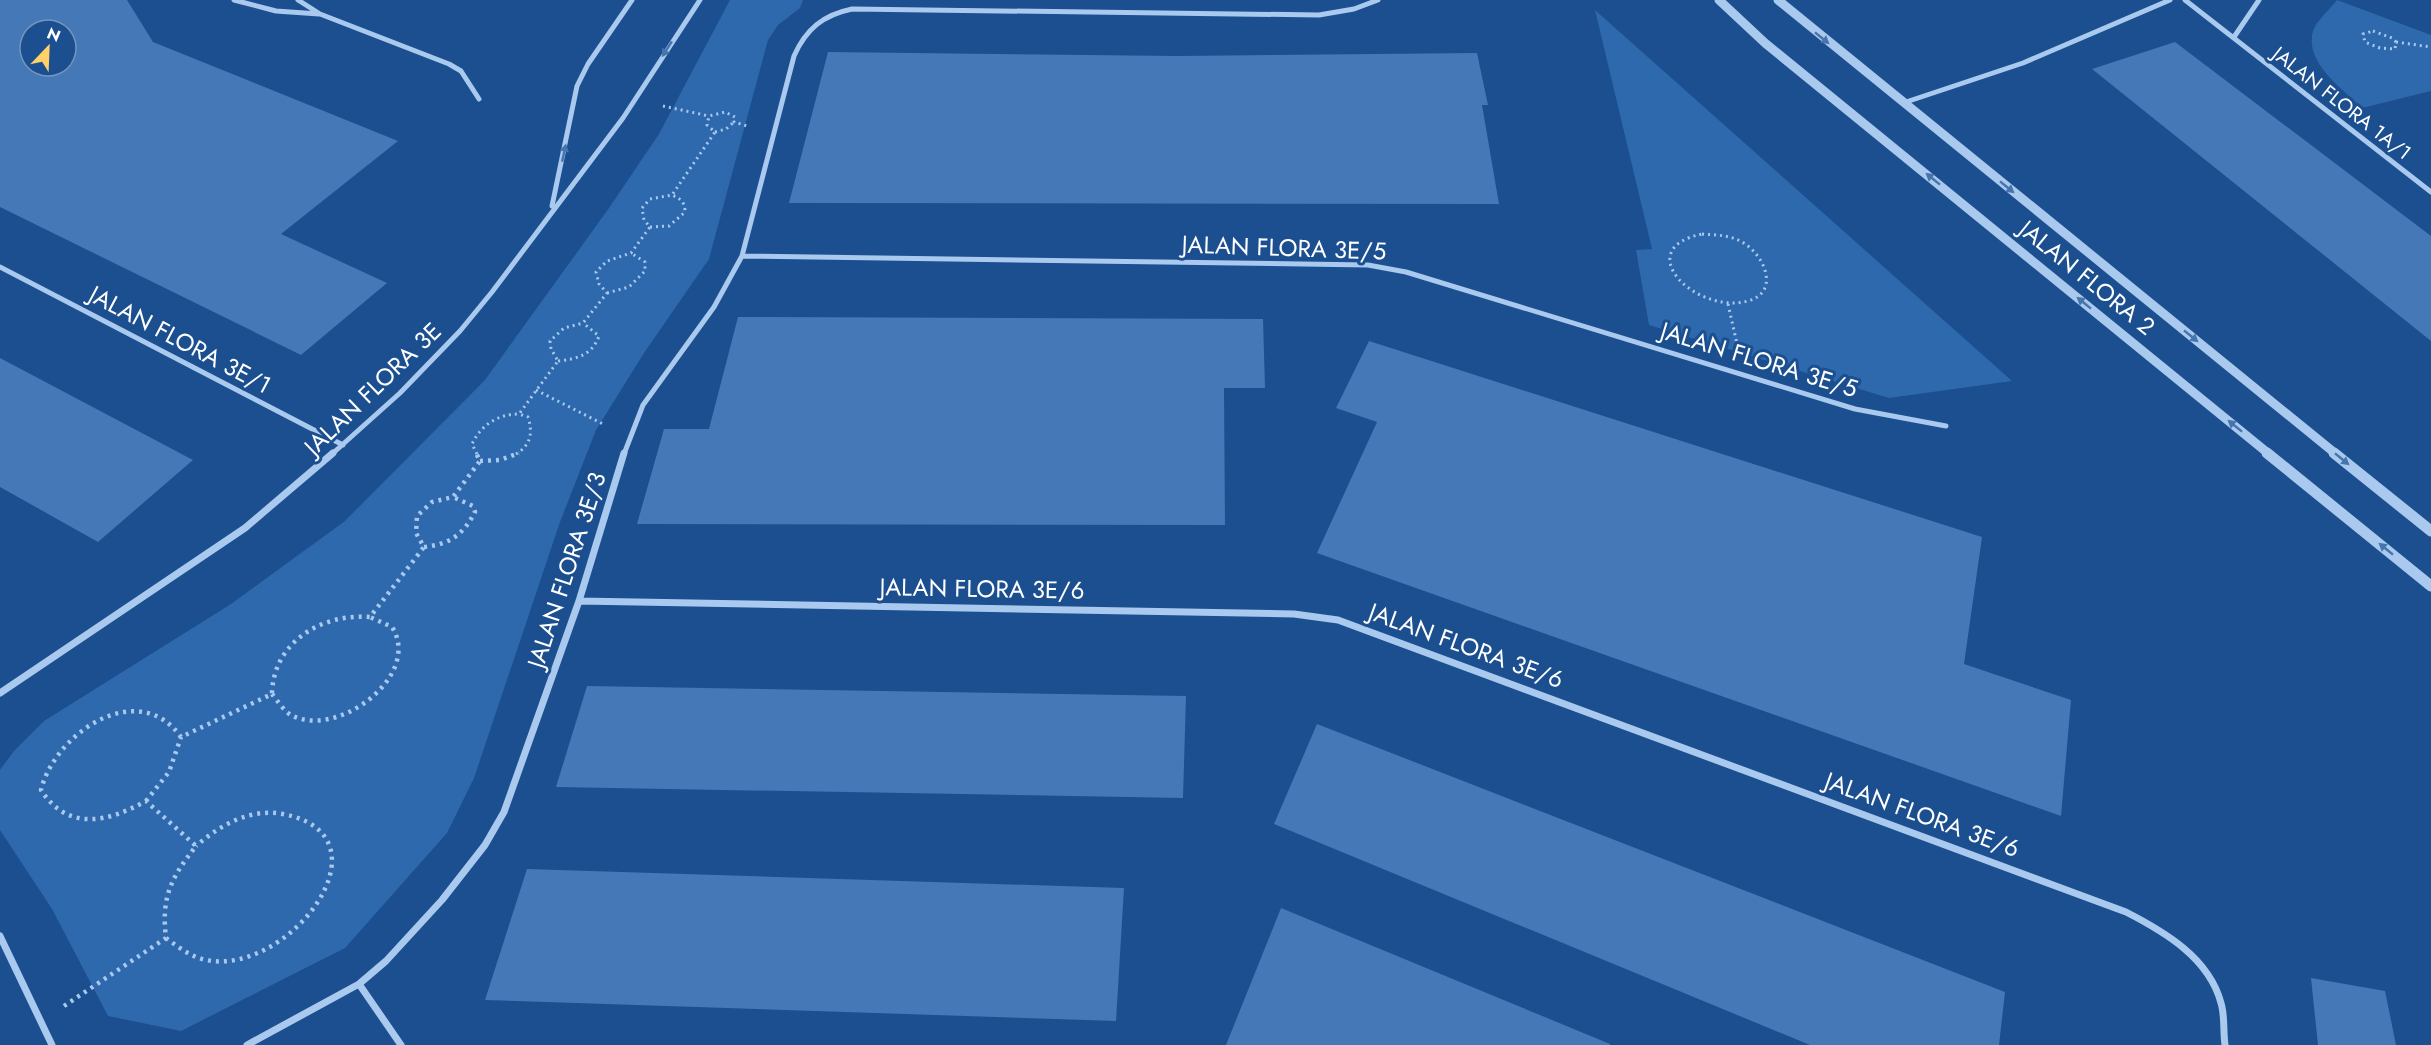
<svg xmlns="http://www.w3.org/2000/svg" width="2431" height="1045" font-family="Jost,sans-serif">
  <rect width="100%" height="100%" fill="#1b4f8f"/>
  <path fill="#2e69ad" d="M730,0H803L800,8L778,25L768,40L709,259L644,353L596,430L560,522L474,778L447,833L345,948L181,1031L108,1016L52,909L0,830V770L14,751L44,721L231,604L345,521L485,380L609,208L659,134Z
    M2337,0L2431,35V91L2362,108C2343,89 2304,63 2313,31C2316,21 2330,9 2337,0Z
    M1595,10L2012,381L1889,398L1649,325L1636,250L1652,249Z"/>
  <path fill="#4478b7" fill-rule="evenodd" d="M0,0H127L153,42L398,141L281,234L387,283L301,355L0,207ZM30,30H66V66H30Z
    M2175,42L2431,236V341L2092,69Z
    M828,52L1178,56L1477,53L1488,105H1482L1499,204L789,203Z
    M738,317L1263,319L1265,388H1224L1225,525L637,524L664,429H709Z
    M1369,341L1982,537L1964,664L2071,700L2061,816L1317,553L1377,422L1336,408Z
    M0,358L193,460L98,542L0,487Z
    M587,686L1186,696L1183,798L556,787Z
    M1317,724L2005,992L1999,1045H1810L1274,824Z
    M527,869L1124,888L1116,1021L485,1000Z
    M1281,908L1610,1044V1045H1226Z
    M2311,978L2385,991L2396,1045H2318Z"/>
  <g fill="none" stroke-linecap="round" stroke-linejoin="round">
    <path stroke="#a9c9ee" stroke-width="3" stroke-dasharray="2 4" stroke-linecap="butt" d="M2373,31L2392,38L2396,42L2395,49L2380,48L2365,42L2363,34Z
      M2396,42L2431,47
      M663,106L709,116
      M715,132L726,129L734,122
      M650,227L669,226L685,212C685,202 681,199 672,195
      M1702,234C1716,235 1730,235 1742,242C1764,254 1781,292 1748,301C1696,315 1629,249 1702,234Z
      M607,293L629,287L645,271V262L631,253
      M1728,304L1737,344
      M558,361C577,359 592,355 599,336L583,323
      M536,390L605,425
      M477,454L472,444C481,425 498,414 519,414L558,361L551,349L550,341L564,328L583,323L607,293L599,284L596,272L607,261L631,253L650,227L644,220L642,208L650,199L672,195L715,132L707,125L709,116L725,112L735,117L734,122L747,126
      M516,454C531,445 533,433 528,417L519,414"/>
    <path stroke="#a9c9ee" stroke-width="4.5" stroke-dasharray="3 5" stroke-linecap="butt" d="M480,461L500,460L519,453
      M424,547C450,544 463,535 475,512L473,506L453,497
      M272,694C277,700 284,711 291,715C336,740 423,676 392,627L370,617
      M146,801L169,772L181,737
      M166,938C178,947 191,957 206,960C289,977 396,836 283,814C250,808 220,825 196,846
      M64,1006L166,938C161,897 171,878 196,846L146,801C108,822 68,832 41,790C55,733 138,677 181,737L272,694C273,642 322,613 370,617L424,547L416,533L417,516L432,502L453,497L480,461L476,453"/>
    <path stroke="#a9c9ee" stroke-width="5" d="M234,0L276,11L319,14
      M298,0L320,14L449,64L461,71L479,99
      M2185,0L2431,192
      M2234,37L2259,0
      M1903,103L2023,63L2170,0
      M552,206L577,86L588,64L632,0
      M742,256L1368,265L1406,272L1855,409L1946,426
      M0,267L343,445
      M332,454L400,393L460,331L492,292L623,118L700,0
      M624,454L643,405L714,307L742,256L794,56C806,29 823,15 852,9L1319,15L1354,9L1378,0"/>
    <path stroke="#a9c9ee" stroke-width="7" d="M579,601L1294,614L1338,620L2126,912C2165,932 2209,958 2221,1003C2225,1016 2223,1031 2225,1045
      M0,693L245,528L333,453
      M0,936L52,1045
      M359,984L401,1045
      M247,1045L359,984L386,961L442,900L485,845L504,812L579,601L624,453"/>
    <path stroke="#a9c9ee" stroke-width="9" d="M1719,0L1765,43L2269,454
      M1778,0L2336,454"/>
    <path stroke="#a9c9ee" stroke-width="11" d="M2267,453L2431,586
      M2334,453L2431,531"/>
  </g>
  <defs><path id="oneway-solid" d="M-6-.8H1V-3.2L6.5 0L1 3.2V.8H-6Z" transform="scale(1.5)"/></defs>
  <g fill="#4674ac">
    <use href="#oneway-solid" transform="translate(1822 38) rotate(39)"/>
    <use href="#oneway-solid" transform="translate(667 49) rotate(123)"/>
    <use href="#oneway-solid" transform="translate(564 153) rotate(-78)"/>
    <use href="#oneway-solid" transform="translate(1933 179) rotate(-141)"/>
    <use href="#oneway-solid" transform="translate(2007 187) rotate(39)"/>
    <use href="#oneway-solid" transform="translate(2084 303) rotate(-141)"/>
    <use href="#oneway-solid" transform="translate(2191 336) rotate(39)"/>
    <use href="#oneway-solid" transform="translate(2235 426) rotate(-141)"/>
    <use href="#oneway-solid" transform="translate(2342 459) rotate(39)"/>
    <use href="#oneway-solid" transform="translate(2386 549) rotate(-141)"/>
  </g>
  <g text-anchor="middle" stroke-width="6" stroke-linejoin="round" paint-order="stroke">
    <g font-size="20" fill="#fff" stroke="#1b4f8f">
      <text transform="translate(2342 103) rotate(38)" y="7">JALAN FLORA 1A/1</text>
    </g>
    <g font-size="24" fill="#fff" stroke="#1b4f8f">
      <text transform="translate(1284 248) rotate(2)" y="8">JALAN FLORA 3E/5</text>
      <text transform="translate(2087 278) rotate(39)" y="8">JALAN FLORA 2</text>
      <text transform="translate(180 340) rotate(28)" y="8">JALAN FLORA 3E/1</text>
      <text transform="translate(1759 360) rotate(17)" y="8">JALAN FLORA 3E/5</text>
      <text transform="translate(373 389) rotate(-44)" y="8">JALAN FLORA 3E</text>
      <text transform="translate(567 570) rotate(-72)" y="8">JALAN FLORA 3E/3</text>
      <text transform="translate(982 589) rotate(1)" y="8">JALAN FLORA 3E/6</text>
      <text transform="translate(1466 646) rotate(20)" y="8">JALAN FLORA 3E/6</text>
      <text transform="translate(1922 815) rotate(20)" y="8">JALAN FLORA 3E/6</text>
    </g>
  </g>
  <g transform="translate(48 48) rotate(23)"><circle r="28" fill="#1b4f8f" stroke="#7695bc" stroke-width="1.5"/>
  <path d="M0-4.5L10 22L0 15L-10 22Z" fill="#ffd166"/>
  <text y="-9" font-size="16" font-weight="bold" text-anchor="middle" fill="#ffffff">N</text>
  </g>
</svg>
